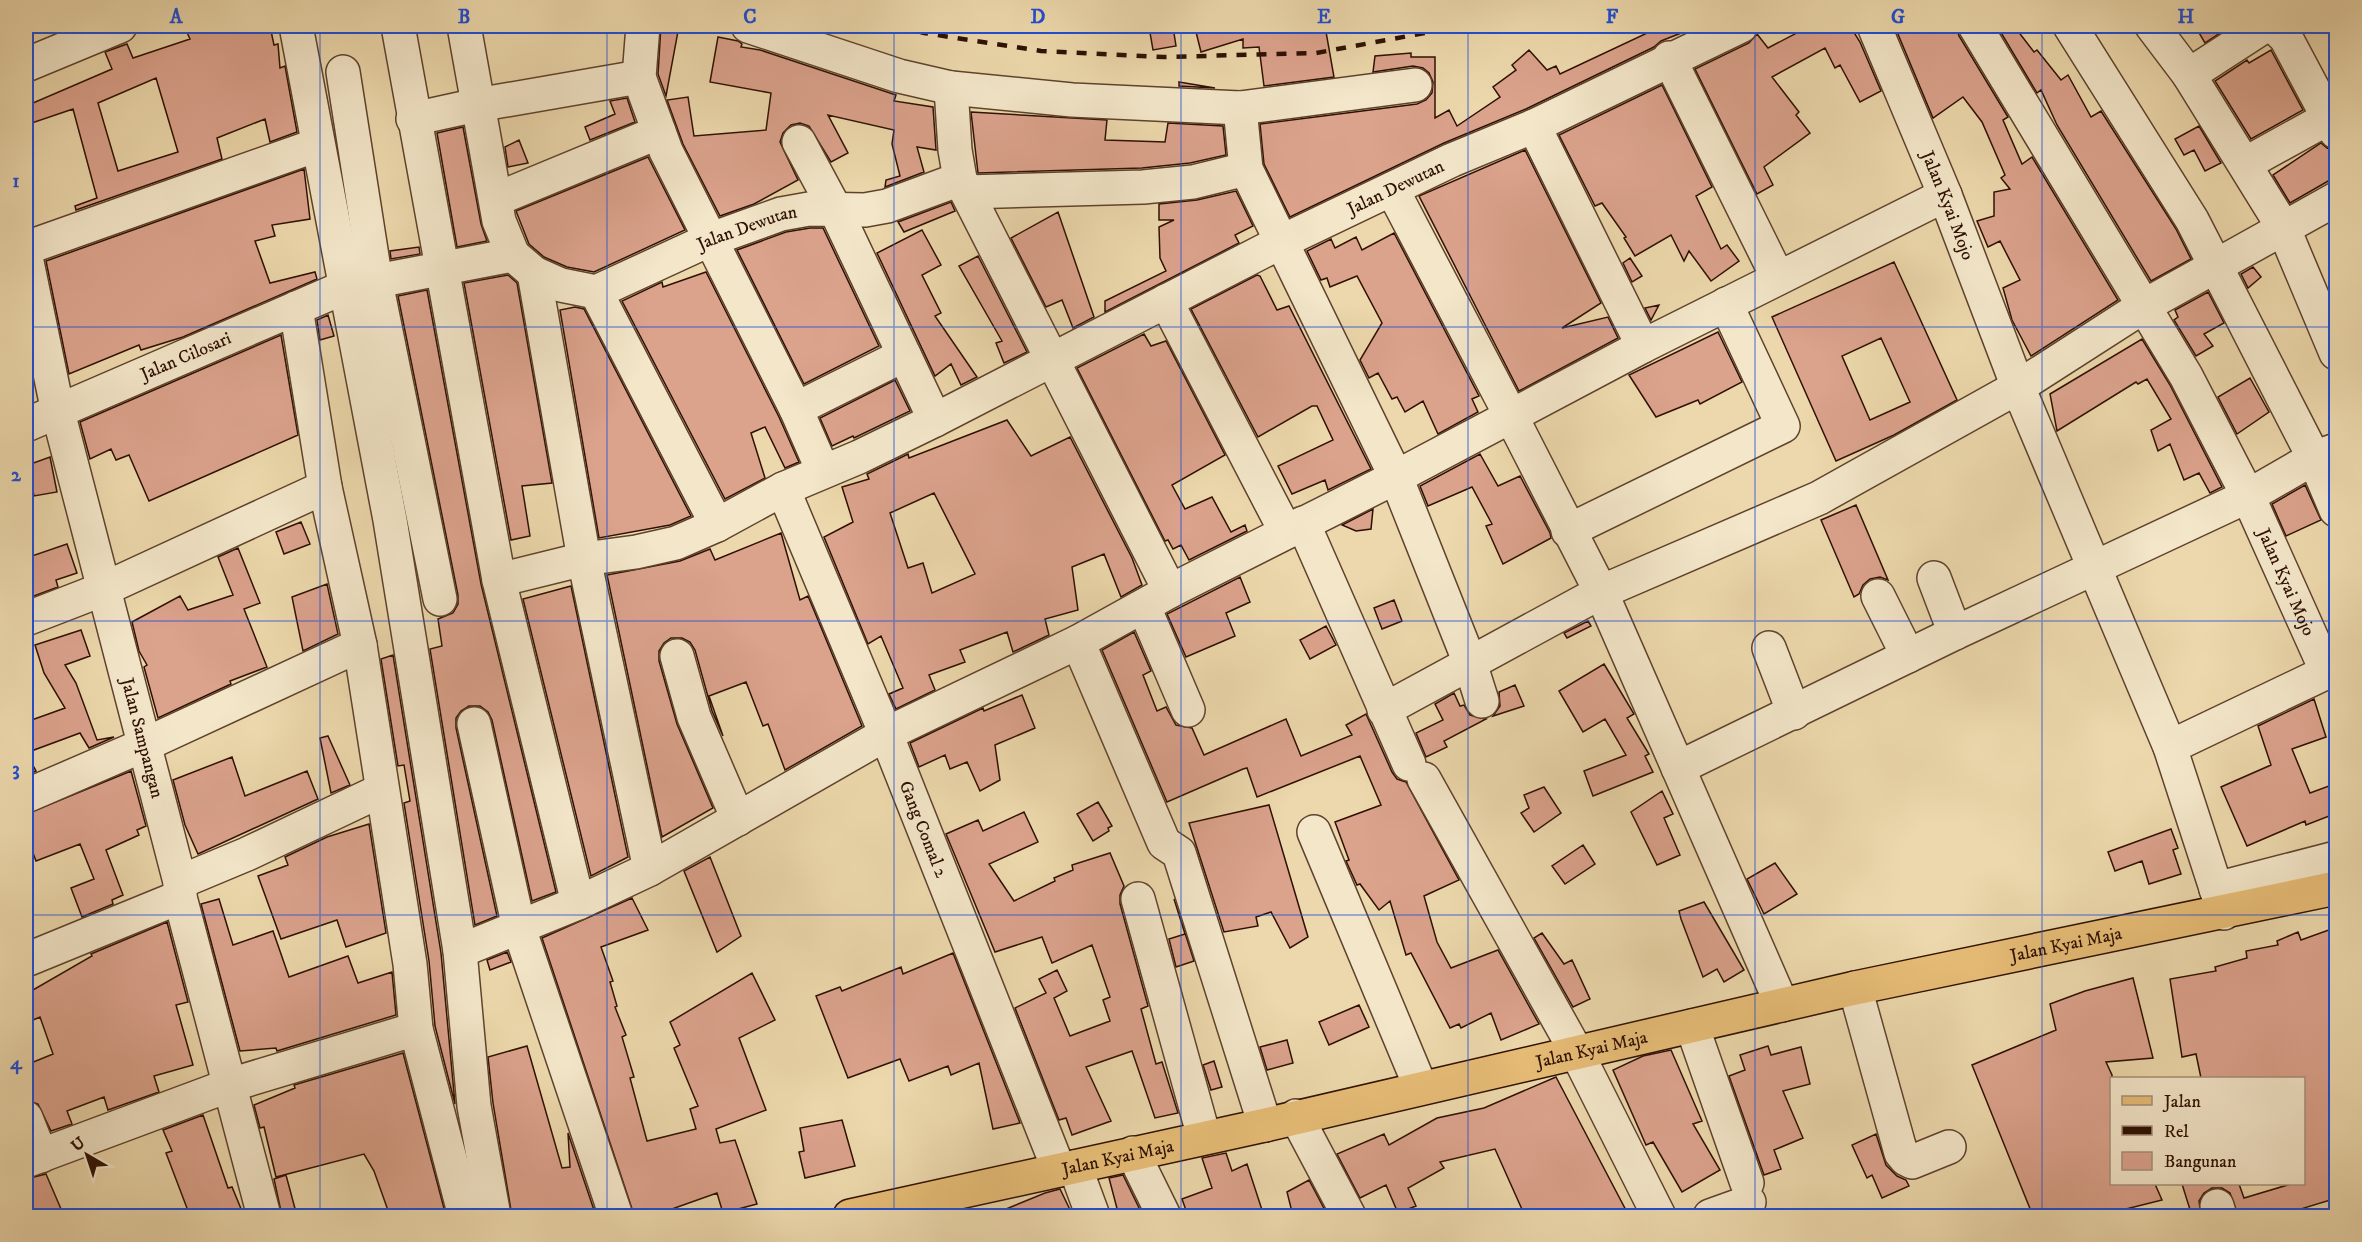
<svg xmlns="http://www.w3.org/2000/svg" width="2362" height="1242" font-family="'IM FELL DW Pica',serif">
  <rect width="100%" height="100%" fill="#ecd8ac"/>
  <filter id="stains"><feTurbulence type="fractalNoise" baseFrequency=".00333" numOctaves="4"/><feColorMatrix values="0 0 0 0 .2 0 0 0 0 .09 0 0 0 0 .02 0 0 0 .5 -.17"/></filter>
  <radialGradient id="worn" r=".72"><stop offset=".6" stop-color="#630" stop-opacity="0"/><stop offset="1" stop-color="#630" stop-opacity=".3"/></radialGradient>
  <path fill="#dba28c" stroke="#2e1003" stroke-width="1.5" fill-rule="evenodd" d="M184,26H270L274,45L278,44L280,68L285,66L297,132L270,142L265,119L217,138L222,159L76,210L75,206L97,198L73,109L26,125V106L112,69L105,52L127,44L133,58L190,39ZM156,78L178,152L118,171L98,103Z
    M661,26H679L666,96L658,74Z
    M1218,26H1325L1334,77L1264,86L1259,47L1243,48V39L1201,52L1196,32Z
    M1662,26H1699L1661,41L1654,47L1526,109L1444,143L1290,217L1264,164L1260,124L1417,104L1426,100L1432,93L1433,82L1429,73L1423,68L1413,66L1373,72L1375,56L1411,53V57H1435V118L1449,110L1457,126L1500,97L1493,87L1516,70L1512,65L1529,50L1547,70L1556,66L1560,74Z
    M1810,26H1850L1860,42L1881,91L1860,102L1840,65L1835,68L1825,48L1772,77L1799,112L1796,115L1810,133L1764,167L1773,185L1757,194L1695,69L1749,43L1757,34L1768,48Z
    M1897,26H1956L1959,36L2008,117L2003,120L2022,164L2032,157L2118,300L2031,356L2012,320L2003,288L2020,280L2000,241L1988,247L1977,221L1994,216V192L2010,189L2001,178L2005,175L1982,122L1963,97L1933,118L1895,27Z
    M1997,26H2014L2034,52L2037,50L2061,80L2068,75L2091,117L2101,111L2176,229L2191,259L2151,281L2057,125L2041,90L2037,93Z
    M2195,26H2231L2205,43Z
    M1149,27H1173L1176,46L1153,50Z
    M718,37L738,41L742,44L741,47L760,50L896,95L894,101L933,107L936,150L917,147L924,172L885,187L886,180L900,176L892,144L894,130L828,115L848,153L831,162L809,126L800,123L791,125L783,133L780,142L798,180L754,204L720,216L683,144L667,100L688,97L694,136L766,130L771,93L710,82Z
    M2271,50L2303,110L2251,139L2215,81L2247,60L2249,63Z
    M1179,82L1215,88L1179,86Z
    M1662,85L1712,187L1696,196L1721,249L1727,245L1739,261L1711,281L1689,251L1684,261L1671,235L1635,256L1624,238L1626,237L1602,203L1595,206L1559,135Z
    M627,98L635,122L590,140L585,127L615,114L610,101Z
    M971,112L1107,120L1105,140L1165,142L1168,123L1223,126L1226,155L1190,163L1142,168L978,173Z
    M2199,126L2221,163L2205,171L2194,150L2184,155L2175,139Z
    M463,127L481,224L487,241L457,247L437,133Z
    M519,140L528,163L508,167L505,147Z
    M2321,143L2327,148L2337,151V176L2290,203L2273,175Z
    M1525,150L1601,303L1562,328L1608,317L1618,338L1519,391L1419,196Z
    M648,157L685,230L594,272L567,267L544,257L529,244L516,211Z
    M304,169L310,219L272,225L275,236L255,241L270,283L315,272L317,279L183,337L141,350L139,345L69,374L46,261Z
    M1236,191L1253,226L1235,235L1239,243L1105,312V301L1166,271L1160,258L1159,227L1174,220H1159V204L1197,200Z
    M951,202L955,211L904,232L898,222Z
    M1058,212L1094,317L1073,328L1062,300L1046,307L1011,238Z
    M810,228H823L879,346L804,384L737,250L786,232Z
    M922,230L941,265L922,275L941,313L935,316L977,377L961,385L951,364L935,376L877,253Z
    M1394,233L1479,396L1472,399L1478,412L1438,434L1423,401L1405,412L1397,397L1392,399L1378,373L1369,378L1360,360L1382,323L1357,276L1330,287L1327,278L1321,280L1307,251L1331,239L1335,248L1356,237L1362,250Z
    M419,247L420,254L391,259L390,251Z
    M978,256L1027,352L1004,363L996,343L1002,341L959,266Z
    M1630,258L1642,276L1632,282L1623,263Z
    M1894,262L1957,400L1894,435L1836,461L1772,317ZM1881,338L1910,402L1870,420L1842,356Z
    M2253,267L2261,277L2248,288L2241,274Z
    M706,272L779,417L799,462L785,468L765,427L751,433L765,478L725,499L622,301L662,282L663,287Z
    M508,275L517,283L552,483L522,486L530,536L511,540L464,283Z
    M1257,275L1260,276L1277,310L1289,306L1371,469L1328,490L1325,480L1292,494L1278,466L1333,440L1317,406H1312L1258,437L1191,309Z
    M427,290L481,584L556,892L532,901L492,720L488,712L480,706H469L461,711L456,718V728L497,916L475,925L430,649L442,646L438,619L453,613L458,604V595L398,296Z
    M2208,292L2224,323L2204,334L2213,346L2196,356L2174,320L2178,317L2175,310Z
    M1659,305L1651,320L1645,308Z
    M575,307L584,309L691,516L670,525L599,538L560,310Z
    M328,315L334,336L320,340L317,320Z
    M1718,332L1742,382L1700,404L1698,400L1656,417L1629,375Z
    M1144,334L1151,346L1166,341L1225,455L1172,485L1185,509L1212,497L1231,532L1245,525L1247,531L1189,560L1181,545L1173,549L1168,540L1165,541L1077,368Z
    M281,335L298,435L149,501L129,455L116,460L111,449L90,459L80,422Z
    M2142,339L2170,385L2222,487L2210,493L2199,473L2184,480L2170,444L2158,451L2151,430L2171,419L2147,379L2138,384L2136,382L2057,431L2050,394Z
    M2250,378L2269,412L2237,434L2218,397Z
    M895,380L910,411L854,438L853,436L832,446L820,418Z
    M1007,420L1031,456L1070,437L1132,558L1142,585L1121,597L1104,554L1072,567L1078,610L1045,619L1049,635L1013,652L1007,632L960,650L965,662L929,675L935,690L896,709L889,694L903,688L881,636L868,644L824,537L853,522L842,487L869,479L867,474L908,454L909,458ZM934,493L975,574L932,593L923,563L908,568L890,513Z
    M1480,454L1498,486L1520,476L1550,533L1551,538L1503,564L1486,526L1492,524L1472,487L1428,506L1420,486Z
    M50,457L57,492L34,496L28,465Z
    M2305,485L2321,520L2286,536L2272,504Z
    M1856,505L1888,580L1880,577L1870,579L1863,585L1859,594L1854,597L1821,520Z
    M1373,509L1371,529L1356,531L1342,525Z
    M301,522L310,544L284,554L276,532Z
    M781,533L800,600L808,596L862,726L785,770L768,724L763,726L746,682L709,696L723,736L712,711L695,650L690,642L682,638H671L664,643L659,651V661L677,724L713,808L662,837L607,575L680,561L710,549L715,560Z
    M67,544L77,573L56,580L58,587L26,599V558Z
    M238,548L260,603L244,609L267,667L230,681L231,684L158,718L144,667L147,665L139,651L132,622L180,596L188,610L233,595L218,557Z
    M1240,577L1250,602L1226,613L1235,636L1186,657L1167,614Z
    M327,584L338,634L303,651L292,597Z
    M571,586L628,857L591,876L523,599Z
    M1394,600L1402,621L1382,629L1374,608Z
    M1588,621L1591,626L1567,638L1564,633Z
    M1326,626L1336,645L1310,659L1300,640Z
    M81,630L90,656L65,665L76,683L97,740L114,737L89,748L80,733L26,753L36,771L26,776V722L65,708L44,673L35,645Z
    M1134,632L1151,671L1143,675L1157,711L1166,707L1176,725L1192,728L1204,755L1286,719L1301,756L1352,735L1346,725L1366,714L1392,772L1397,779L1406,782L1459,880L1424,896L1437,942L1451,968L1498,950L1539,1024L1501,1040L1491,1013L1461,1028L1459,1024L1450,1028L1411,953L1406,955L1390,901L1379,910L1360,884L1357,885L1346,861L1349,860L1335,822L1381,805L1360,756L1257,797L1247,768L1243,769L1167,802L1102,650Z
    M393,655L441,953L455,1104L435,1026L429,961L404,803L410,801L404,765L398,766L381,659Z
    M1604,664L1634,714L1627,718L1649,754L1645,756L1653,772L1593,796L1584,771L1626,755L1605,719L1583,732L1559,691Z
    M1515,685L1524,706L1493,716L1500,706L1499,692Z
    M1454,693L1460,706L1464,705L1470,715L1486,719L1444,741L1447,747L1426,757L1416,733L1443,720L1435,704Z
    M1022,695L1035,728L995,745L1000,780L980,791L967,762L950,769L945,755L919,767L910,743L983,708L984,711Z
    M2314,699L2326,737L2292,749L2310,793L2337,783V813L2306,825L2305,821L2247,846L2221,787L2271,765L2258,726Z
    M328,736L350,785L331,793L320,738Z
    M232,757L245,796L307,771L318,799L198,854L185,825L173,780Z
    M131,771L146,826L137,830L139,835L106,850L123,895L112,900L113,904L82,917L71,888L94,879L80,844L36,861L26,834V814Z
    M1544,787L1561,813L1534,832L1521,813L1529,808L1524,795Z
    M1662,791L1673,814L1664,818L1680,855L1657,865L1631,812Z
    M1098,802L1112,826L1108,828L1109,831L1093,841L1077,814Z
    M1269,805L1308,937L1290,948L1271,912L1256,917L1258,926L1224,932L1189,823Z
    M1024,812L1038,842L989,864L1014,901L1055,881L1054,878L1073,870L1072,865L1110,853L1124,886L1120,895V904L1148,1006L1141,1009L1156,1064L1162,1062L1178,1113L1155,1118L1132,1051L1086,1067L1111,1121L1072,1135L1066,1118L1059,1120L1015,1008L1046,993L1039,979L1057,970L1067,991L1054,998L1070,1036L1110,1021L1103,1000L1110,997L1092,945L1052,963L1042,937L995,952L946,834L978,820L983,831Z
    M369,824L386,933L346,947L337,920L281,939L258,876L288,865L285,857L327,837Z
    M2171,829L2178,848L2173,850L2181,874L2149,884L2142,861L2115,871L2108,852Z
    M1583,845L1595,864L1565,884L1552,866Z
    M710,857L741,936L717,952L684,871Z
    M1775,863L1797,894L1764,914L1747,879Z
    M632,898L648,930L601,947L613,981L610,982L617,1006L615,1007L626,1035L622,1037L634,1077L630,1078L647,1141L696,1129L690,1109L698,1106L674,1048L680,1045L670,1022L752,973L775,1020L739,1038L766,1110L716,1129L720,1143L735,1140L757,1204L723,1213L717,1193L672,1209L652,1212L651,1209L634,1215L542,938Z
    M219,899L233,945L273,931L289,977L348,956L358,983L392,972L396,1015L277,1051L276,1048L240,1051L201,904Z
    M1174,899L1194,961L1176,967L1169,939L1185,934Z
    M1704,902L1744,970L1724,982L1717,969L1703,977L1681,919L1679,911Z
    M167,922L188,1002L176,1005L193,1065L154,1076L159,1092L108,1110L104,1097L67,1111L72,1124L51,1131L38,1104L26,1100V1065L53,1054L40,1017L26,1023V994L92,956L91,954Z
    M2337,927V1198L2278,1216H2238L2230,1193L2222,1188H2212L2204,1193L2199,1201L2201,1216H2192L2182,1184H2239L2244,1198L2291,1184H2304V1078H2201L2196,1054L2182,1057L2170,979L2216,971L2215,967L2247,958L2246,951L2278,945L2277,941L2298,932L2301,940Z
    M1542,933L1564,964L1572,960L1590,999L1573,1007L1534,938Z
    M507,952L511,962L490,970L487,960Z
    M953,953L1020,1123L993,1129L979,1063L951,1075L948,1066L909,1081L900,1059L848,1078L816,996L840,987L842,991L901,967L903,974Z
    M2133,978L2153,1058L2106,1062L2112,1075V1184H2155L2162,1200L2098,1216H2033L1972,1065L2056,1030L2050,1004L2085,991Z
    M1359,1005L1369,1027L1329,1045L1319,1022Z
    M1287,1040L1293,1063L1267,1070L1260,1047Z
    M527,1046L562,1168L570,1167L568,1133L596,1216H512L493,1103L488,1057Z
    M1768,1046L1771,1055L1801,1047L1810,1084L1783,1091L1803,1138L1774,1150L1781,1169L1764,1175L1729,1076L1745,1070L1740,1055Z
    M1671,1050L1702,1121L1693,1124L1720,1170L1682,1192L1653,1142L1646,1145L1613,1070L1643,1056Z
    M403,1053L446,1216H390L374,1171L364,1154L276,1177L264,1127L260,1128L254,1105L295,1088L294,1085Z
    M1214,1061L1222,1087L1211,1090L1203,1065Z
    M1556,1077L1629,1216H1525L1495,1149L1440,1162L1444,1168L1408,1188L1416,1206L1398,1213L1386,1185L1360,1198L1337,1154L1384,1134L1389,1145L1437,1118L1484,1108Z
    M203,1115L228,1188L232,1187L244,1216H190L166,1153L172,1151L163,1130Z
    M842,1120L855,1166L805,1178L799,1152L804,1151L800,1128Z
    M1876,1134L1886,1165L1897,1176L1906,1180L1909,1186L1882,1198L1872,1175L1867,1178L1852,1145Z
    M1226,1153L1232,1171L1247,1164L1264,1216H1188L1182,1199L1212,1188L1202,1158Z
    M46,1174L64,1216H26V1179Z
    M286,1175L297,1216H282L274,1179Z
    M1123,1175L1143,1216H1119L1109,1178Z
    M1309,1180L1328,1216H1293L1287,1192Z
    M1060,1189L1073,1216H989L1045,1193Z"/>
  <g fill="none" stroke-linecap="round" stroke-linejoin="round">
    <g stroke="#5e422d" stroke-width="36">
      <g id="minor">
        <path d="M296,26L390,520L460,951L474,1106L494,1216"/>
        <path d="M398,26L499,580L578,903"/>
        <path d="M464,26L499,221L513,255"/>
        <path d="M643,26L639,77L666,151L796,409L823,471"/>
        <path d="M748,26L899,76L951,88L1072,100L1240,108L1415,85"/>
        <path id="s1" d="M1874,26L1945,195L2018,387L2170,747L2224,913"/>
        <path id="s2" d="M1975,26L2186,376L2248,496L2327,672L2170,747"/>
        <path d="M2070,26L2192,220L2314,458L2336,510"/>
        <path d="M2152,26L2189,75L2283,227L2336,353"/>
        <path d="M1669,58L1778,278"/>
        <path d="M26,65L120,26"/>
        <path d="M343,72L376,282L440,599"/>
        <path d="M2189,75L2263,27L2274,26L2286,38L2336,132"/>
        <path d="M951,88L955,150L960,179L1170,591"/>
        <path d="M1240,108L1246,169L1396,477L1470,663L1482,701"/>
        <path d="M413,119L477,105L639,77"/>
        <path d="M1534,126L1643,346"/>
        <path d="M799,142L835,209L935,420"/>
        <path d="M2245,164L2330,117"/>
        <path d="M1392,189L1511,416L1601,592L1782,1005"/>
        <path d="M967,192L1143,187L1193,182L1246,169"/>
        <path d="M497,199L659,132"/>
        <path d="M26,248L317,145"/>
        <path id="s3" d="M26,257L58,412L180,882V897L264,1216"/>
        <path d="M534,273L584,559L650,869"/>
        <path d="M596,292L717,525"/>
        <path d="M1166,301L1286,532"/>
        <path d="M296,308L325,487L360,645L410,964L416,1029L465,1216"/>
        <path d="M796,409L904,355"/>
        <path id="s4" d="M26,425L345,287L513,255L534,273L561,285L596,292L709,240L781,214L809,209L865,210L887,206L960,179"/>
        <path id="s5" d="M783,489L886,734L1059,1170"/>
        <path d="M1303,523L1409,764"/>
        <path d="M1568,531L1783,426L1726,304"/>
        <path d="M1934,578L1955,633"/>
        <path id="s6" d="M499,580L584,559L636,552L676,543L717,525L783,489L859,457L935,420L1281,242L1452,160L1534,126L1741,26"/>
        <path d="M1878,596L1908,656"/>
        <path d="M1144,607L1188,710"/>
        <path d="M26,619L106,588L325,487"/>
        <path d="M1078,642L1164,843L1179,853L1265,1125"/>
        <path d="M1769,648L1794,713"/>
        <path d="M677,656L694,717L738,819"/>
        <path d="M1384,710L1601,592L1819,498L2018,387L2144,306L2336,199"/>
        <path d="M474,724L519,928L616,1216"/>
        <path d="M1678,768L1955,633L2248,496L2314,458L2336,450"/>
        <path d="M1424,779L1577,1053L1659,1216"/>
        <path d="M26,796L144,745L360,645"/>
        <path d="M1314,832L1421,1088"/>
        <path d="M180,882L247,854L382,790"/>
        <path d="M2216,889L2336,858"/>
        <path d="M1138,899L1204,1137"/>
        <path d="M460,951L578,903L650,869L886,734L1078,642L1170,591L1396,477L1643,346L1945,195"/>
        <path d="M26,960L180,897"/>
        <path d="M1855,988L1901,1153L1906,1159L1912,1162L1949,1147"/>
        <path d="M1692,1026L1747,1183"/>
        <path d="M1296,1116L1349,1216"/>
        <path d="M26,1118L41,1156"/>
        <path d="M1133,1153L1164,1216"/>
        <path d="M26,1161L230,1085L416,1029"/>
        <path d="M1075,1167L1093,1216"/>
        <path d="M2217,1206L2220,1216"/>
        <path d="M1710,1216L1749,1202"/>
      </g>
    </g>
    <g stroke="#2e1003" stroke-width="36">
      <g id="major">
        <path id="s7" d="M850,1216L1265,1125L1855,988L2336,888"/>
      </g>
    </g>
    <use href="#minor" stroke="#f3e6c9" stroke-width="33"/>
    <use href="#major" stroke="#e6bc76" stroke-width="33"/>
    <path stroke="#2e1003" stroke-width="4.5" stroke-dasharray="10 10" stroke-linecap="butt" d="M899,26L924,33L1041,51L1164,57L1316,53L1463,26"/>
  </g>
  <path fill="none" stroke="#1d4ed8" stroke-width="1.5" stroke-opacity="0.55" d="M320,26V1216M607,26V1216M894,26V1216M1181,26V1216M1468,26V1216M1755,26V1216M2042,26V1216M26,327H2336M26,621H2336M26,915H2336"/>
  <g text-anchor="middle" stroke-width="4.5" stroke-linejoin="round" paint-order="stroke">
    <g font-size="18" fill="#2e1003" stroke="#f3e6c9">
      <text dy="6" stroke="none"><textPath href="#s6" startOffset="984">Jalan Dewutan</textPath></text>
      <text dy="6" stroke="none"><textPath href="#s1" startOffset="194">Jalan Kyai Mojo</textPath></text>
      <text dy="6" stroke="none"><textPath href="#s4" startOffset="776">Jalan Dewutan</textPath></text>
      <text dy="6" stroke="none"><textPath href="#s4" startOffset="174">Jalan Cilosari</textPath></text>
      <text dy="6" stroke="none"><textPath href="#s2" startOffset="638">Jalan Kyai Mojo</textPath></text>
      <text dy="6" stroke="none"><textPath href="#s3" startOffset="495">Jalan Sampangan</textPath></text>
      <text dy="6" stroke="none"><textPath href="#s5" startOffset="368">Gang Comal 2</textPath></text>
      <text dy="6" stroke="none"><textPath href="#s7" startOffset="1246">Jalan Kyai Maja</textPath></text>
      <text dy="6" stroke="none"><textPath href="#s7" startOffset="760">Jalan Kyai Maja</textPath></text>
      <text dy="6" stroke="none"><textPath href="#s7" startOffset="274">Jalan Kyai Maja</textPath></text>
    </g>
  </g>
  <rect width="2362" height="1242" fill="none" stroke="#ecd8ac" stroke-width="66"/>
  <rect x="2110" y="1077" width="195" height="108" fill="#f3e6c9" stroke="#a4907a" stroke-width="1.5"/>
  <rect x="2122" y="1096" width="30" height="9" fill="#e6bc76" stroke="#a4907a" stroke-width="1.5"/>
  <text x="2164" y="1107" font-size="18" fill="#2e1003">Jalan</text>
  <rect x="2122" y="1126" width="30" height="9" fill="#2e1003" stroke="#a4907a" stroke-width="1.5"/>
  <text x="2164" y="1137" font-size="18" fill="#2e1003">Rel</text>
  <rect x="2122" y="1152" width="30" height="18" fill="#dba28c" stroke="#a4907a" stroke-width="1.5"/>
  <text x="2164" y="1167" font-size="18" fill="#2e1003">Bangunan</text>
  <g transform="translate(87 1155) rotate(321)" stroke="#f3e6c9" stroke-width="4.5" paint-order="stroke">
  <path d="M0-4.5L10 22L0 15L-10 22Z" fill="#2e1003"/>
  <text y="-9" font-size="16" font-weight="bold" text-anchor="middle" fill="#2e1003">U</text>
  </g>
  <rect x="33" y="33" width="2296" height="1176" fill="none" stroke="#1d4ed8" stroke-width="2"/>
  <g font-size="20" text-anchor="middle" font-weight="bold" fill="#1d4ed8">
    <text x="176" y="23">A</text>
    <text x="464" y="23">B</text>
    <text x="750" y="23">C</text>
    <text x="1038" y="23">D</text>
    <text x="1324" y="23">E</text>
    <text x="1612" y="23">F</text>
    <text x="1898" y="23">G</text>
    <text x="2186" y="23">H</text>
    <text x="16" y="187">1</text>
    <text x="16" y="481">2</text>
    <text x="16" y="775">3</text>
    <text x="16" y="1069">4</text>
  </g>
  <rect width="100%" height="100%" filter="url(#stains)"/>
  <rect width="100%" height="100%" fill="url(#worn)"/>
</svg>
